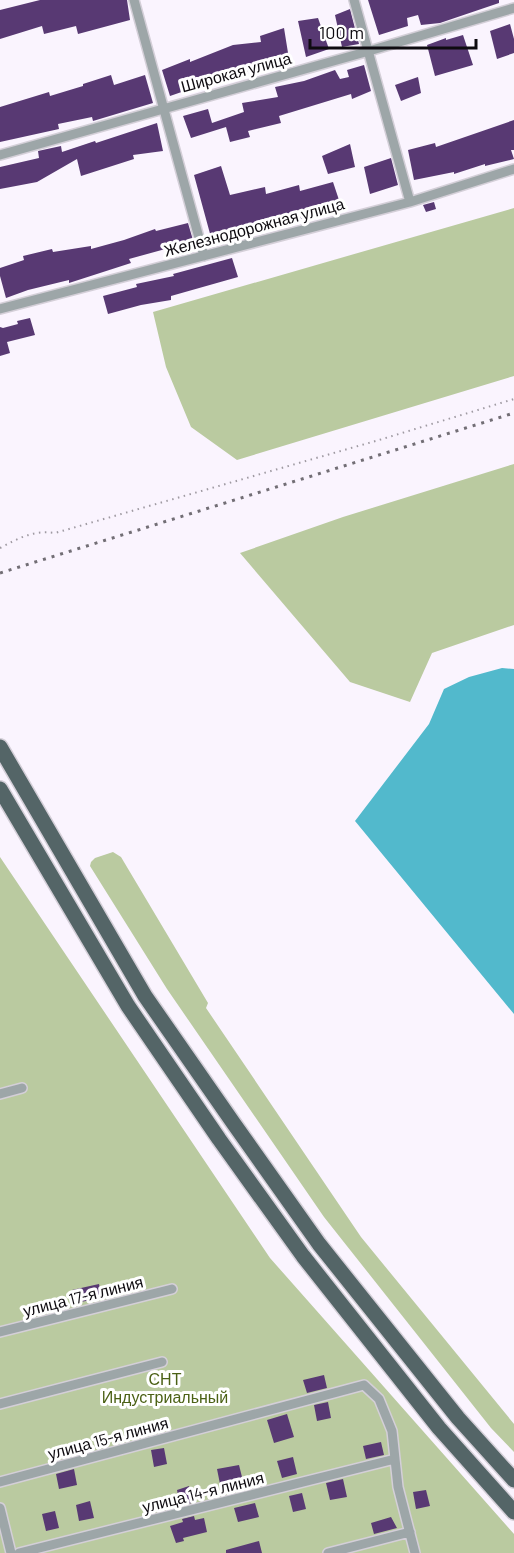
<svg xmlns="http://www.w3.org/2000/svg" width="514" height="1553" font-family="Barlow,sans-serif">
  <rect width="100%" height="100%" fill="#faf4fe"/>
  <path fill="#bacaa0" d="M514,208V376L237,460L191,427L166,367L153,312Z
    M514,464V625L432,653L410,702L350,682L240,553L343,517Z
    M113,852L121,857L208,1003L206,1008L361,1237L514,1424V1452L491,1428L324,1217L167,989L90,866L91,862L95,858Z
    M0,857L270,1258L514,1534V1553H0Z"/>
  <path fill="#52b9cc" d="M502,668L514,669V1014L355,821L429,724L444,689L469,677Z"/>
  <path fill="#583973" d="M40,0H127L130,20L78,34L76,26L44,34L42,26L0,39V10Z
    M368,0H499V3L440,23L421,25L418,15L407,18L408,26L379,35Z
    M350,9L359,44L342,47L335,15Z
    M318,18L329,49L306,57L298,21Z
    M510,24L514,39V53L497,59L490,31Z
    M284,28L289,59L258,67L259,70L239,73L238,71L194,81L196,87L170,96L162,70L190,59V62L233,45L261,42L260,36Z
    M463,35L473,65L435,76L427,45L446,38V40Z
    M364,65L371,91L352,99L351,94L279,116L281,123L248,131L250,137L230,142L226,127L191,138L183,116L208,109L212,123L244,112L242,103L278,97L275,87L304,81L335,70L340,79L349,77L347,70Z
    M111,75L114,85L145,75L153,103L93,121L92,117L58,124L59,129L0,142V107L49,92L50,96L83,86V84Z
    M418,77L421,93L401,101L395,85Z
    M514,120V150H511L514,159L485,166V164L454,174V172L414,180L408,150L435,143L436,147Z
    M157,123L163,151L133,155L134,159L81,176L77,159L37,182L0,189V167L39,158L38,151L61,146L62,152L95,141L96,143Z
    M350,144L355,167L328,174L322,156Z
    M391,158L398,185L370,194L364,167Z
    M221,166L230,195L265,187L266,194L299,185L300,191L333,182L341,206L307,212L308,217L212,241L194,175Z
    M434,202L436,209L426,212L423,205Z
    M188,223L195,247L170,252L169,248L129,259L131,263L69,283V280L28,290L6,298L0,276V268L24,260L23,256L52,249L53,252L91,246V249L124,240L155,229L156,231Z
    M232,258L238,277L171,296V300L141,305L108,314L103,296L137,287L136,284L174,276L173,274Z
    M30,318L35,335L7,342L10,353L0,356V327L3,328L18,324L17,321Z
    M99,1284L102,1298L75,1303L72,1290Z
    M324,1375L327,1388L307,1393L303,1380Z
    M328,1402L331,1418L317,1421L314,1405Z
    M287,1414L294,1437L274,1443L267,1420Z
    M381,1442L384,1455L366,1459L363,1446Z
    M164,1448L167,1464L154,1467L151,1450Z
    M293,1457L297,1474L282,1478L277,1461Z
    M239,1465L244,1485L221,1489L217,1469Z
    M74,1469L77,1485L59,1489L56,1474Z
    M343,1479L347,1497L330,1500L326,1483Z
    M189,1486L192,1503L180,1506L177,1490Z
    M426,1490L430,1506L416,1509L413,1492Z
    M302,1493L306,1509L293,1512L289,1496Z
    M90,1501L94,1518L79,1521L76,1505Z
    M255,1503L259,1517L238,1522L234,1508Z
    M55,1511L59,1528L46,1531L42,1514Z
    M194,1516L195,1520L204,1518L207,1532L183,1538L184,1541L176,1543L170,1526L183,1522L182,1519Z
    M391,1517L397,1528L374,1534L371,1523Z
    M259,1541L262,1553H226V1550Z"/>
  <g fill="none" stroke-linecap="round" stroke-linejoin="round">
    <g stroke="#d4cfd8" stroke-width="12">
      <path id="street" d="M134,0L204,256
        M354,0L410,202
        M0,155L369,51L514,8
        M0,309L410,202L514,169
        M0,1094L22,1088
        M0,1332L172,1289
        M0,1404L162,1362
        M0,1482L364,1385L379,1399L392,1431L398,1487L415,1553
        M0,1508L11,1553
        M19,1553L395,1459
        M328,1553L410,1532"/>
    </g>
    <g stroke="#d4cfd8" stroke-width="18">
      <path id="primary" d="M0,747L145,996L234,1124L319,1244L458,1418L514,1480
        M0,789L128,1006L219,1139L303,1256L439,1428L514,1512"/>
    </g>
    <path stroke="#9f9aa2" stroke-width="2" stroke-dasharray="1.5 4.5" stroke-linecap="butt" d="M0,548C19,538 33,530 55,533L379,440L514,399"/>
    <use href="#street" stroke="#9da6a8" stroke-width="9"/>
    <use href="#primary" stroke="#546567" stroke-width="15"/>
    <path stroke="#726e75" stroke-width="3" stroke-dasharray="3 6" stroke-linecap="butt" d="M0,573L514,413"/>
  </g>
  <g text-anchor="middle" stroke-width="6" stroke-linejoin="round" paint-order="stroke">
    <g font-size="16" fill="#0e0b10" stroke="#fff">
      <text transform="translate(236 72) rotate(-15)" y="6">Широкая улица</text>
      <text transform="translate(254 227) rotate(-15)" y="6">Железнодорожная улица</text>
      <text transform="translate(83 1296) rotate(-14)" y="6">улица 17-я линия</text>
      <text transform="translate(108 1438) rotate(-15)" y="6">улица 15-я линия</text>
      <text transform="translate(203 1492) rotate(-14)" y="6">улица 14-я линия</text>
    </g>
    <g font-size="16" fill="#4b6115" stroke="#fff">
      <text x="165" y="1385">СНТ<tspan x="165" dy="18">Индустриальный</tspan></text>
    </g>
  </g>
  <path d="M310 39v9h166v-9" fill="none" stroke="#0e0b10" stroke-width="3"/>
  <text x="319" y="39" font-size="18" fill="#0e0b10" stroke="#ffffff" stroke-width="4.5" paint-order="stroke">100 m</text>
</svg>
